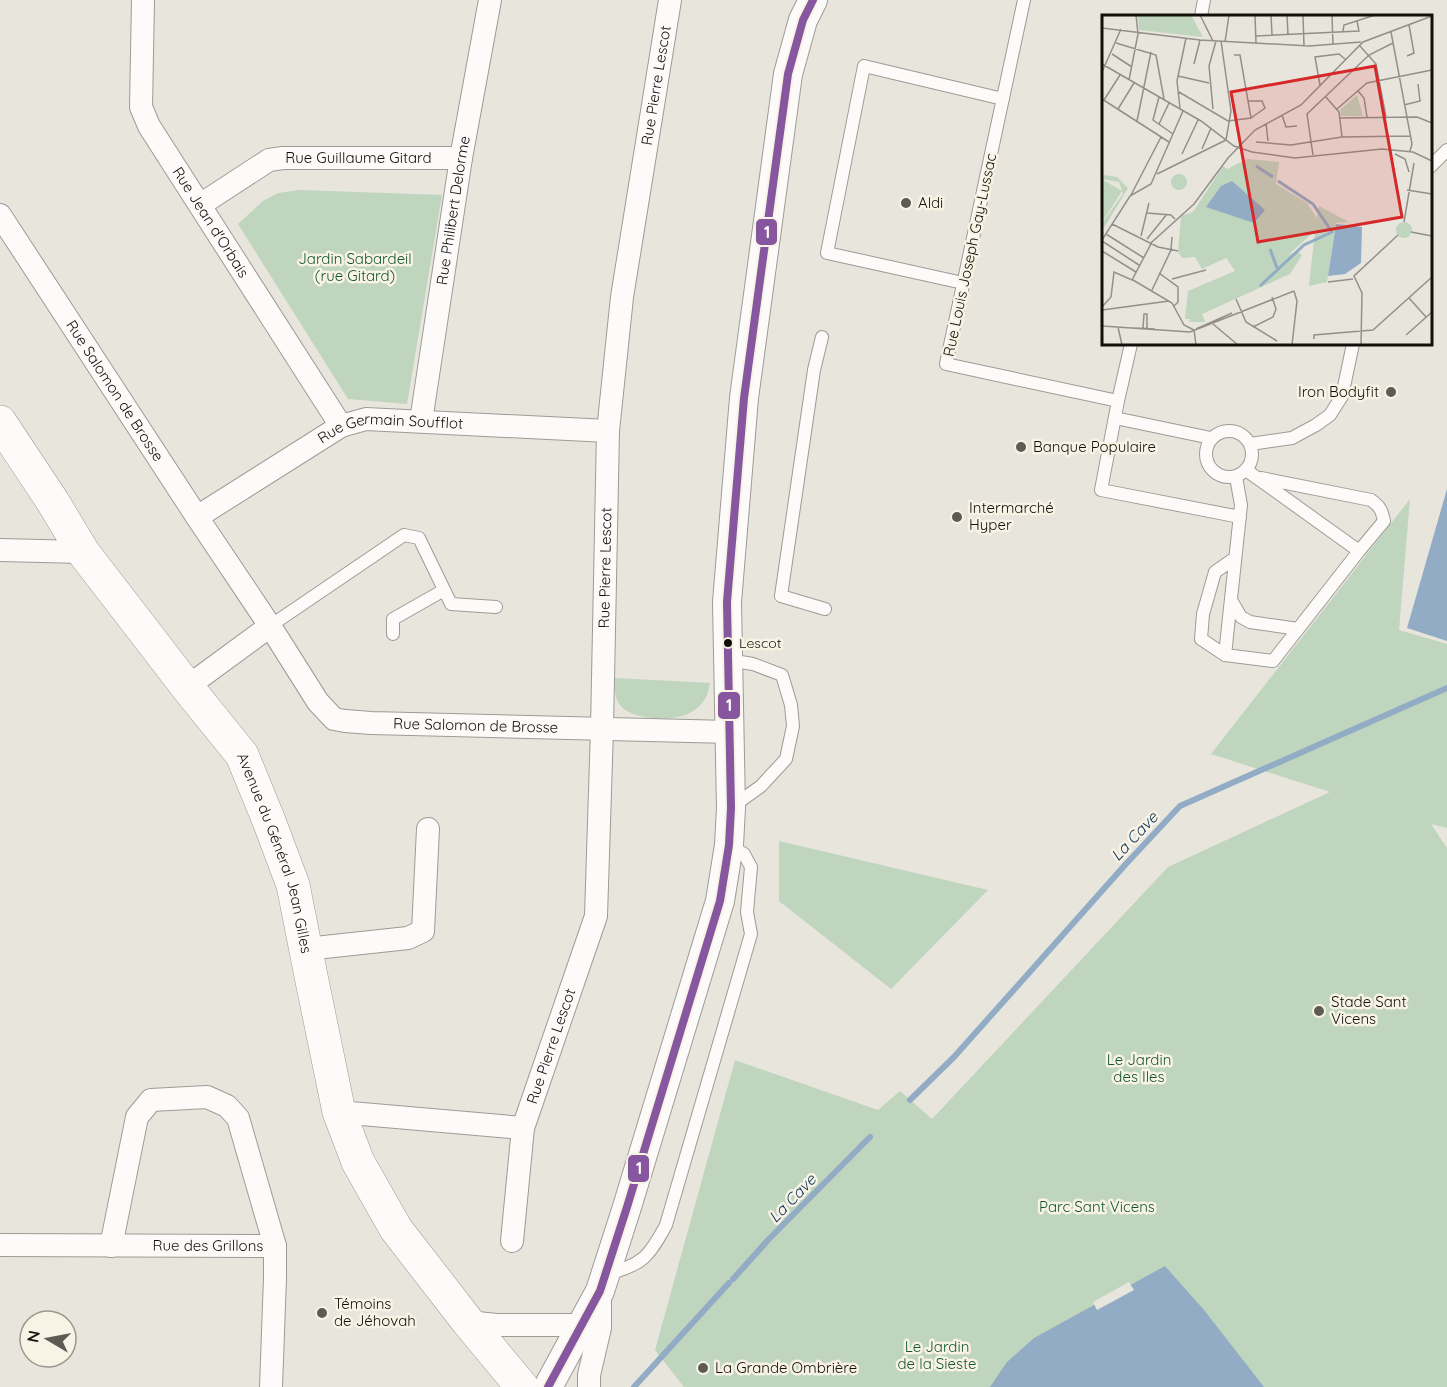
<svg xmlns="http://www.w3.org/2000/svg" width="1447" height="1387" font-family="Quicksand,sans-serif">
  <rect width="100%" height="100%" fill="#e8e5dd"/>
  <path fill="#bfd5be" d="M300,190L442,195L407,404L348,399L238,224L263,201L278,193Z
    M1410,499L1399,630L1447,644V828L1431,824L1447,848V1387H684L655,1350L735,1060L878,1110L900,1091L932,1119L1168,867L1330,792L1211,754Z
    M615,678L710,683C708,691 707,699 701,704C696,710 689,714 682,716C666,721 630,719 620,705C614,698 615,687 615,678Z
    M779,841L988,890L891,989L779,901Z"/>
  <path fill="#91acc4" d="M1447,489V641L1407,628Z
    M1165,1266L1204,1310L1264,1387H990L1007,1362L1034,1338Z"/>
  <path fill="#e8e5dd" d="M1129,1282L1134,1290L1097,1310L1093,1302Z"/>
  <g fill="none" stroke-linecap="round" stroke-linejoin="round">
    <path stroke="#91acc4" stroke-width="6" d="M910,1100L954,1057L1125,865L1180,806L1447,688
      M733,1279L768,1240L870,1137
      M634,1387L729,1283"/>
    <g stroke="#9d9b95" stroke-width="14">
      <path id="service" d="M1024,0L946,364L1118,401L1101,490L1240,517
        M1201,16L1204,0
        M1430,167L1447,150
        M963,283L827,253L864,66L1003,99
        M822,337L814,370L781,596L825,609
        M1118,401L1131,344
        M1115,418L1211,438
        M1206 454a23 23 0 1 1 46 0a23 23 0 1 1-46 0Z
        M1250,444L1292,438L1316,425L1330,415L1342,396L1353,344
        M1261,478L1371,500C1380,506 1382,511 1384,521L1359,551
        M1235,558L1215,572L1203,614L1201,639L1225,655L1273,661L1359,551L1246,470
        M1231,600L1241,617L1250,622L1298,629
        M270,626L404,535L419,538L451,604L496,607
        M393,634V619L444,590
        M1225,655L1241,505L1236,477
        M728,660L753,664L782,675L791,705L793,726L786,759L761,786L732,807
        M607,1274C642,1265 649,1257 666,1225L751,934L747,912L751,867L744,854L729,845"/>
    </g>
    <g stroke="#9d9b95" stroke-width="24">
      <g id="minor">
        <path id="s1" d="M143,0L141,107L149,126L341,426"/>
        <path id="s2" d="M200,205L269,160L283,158H461"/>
        <path id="s3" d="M0,215L197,517L270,626L318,702L334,719L345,721L371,723L730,732"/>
        <path id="s4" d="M421,421L461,158L490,0"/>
        <path id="s5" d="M197,517L341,426L366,419L608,431"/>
        <path d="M0,550L83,552"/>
        <path d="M187,687L270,626"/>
        <path d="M306,949L408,938L423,931L428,829"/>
        <path d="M339,1112L523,1128"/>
        <path id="s6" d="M512,1241L523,1128L596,916L602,729L608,431L622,297L670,0"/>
        <path id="s7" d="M0,1245L275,1246V1278L271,1387"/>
        <path d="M111,1246L137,1117L151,1100L207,1097L227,1106L238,1118L275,1246"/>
        <path d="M468,1322L496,1325H581"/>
        <path d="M589,1387V1375L600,1328V1291"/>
      </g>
    </g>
    <g stroke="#9d9b95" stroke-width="30">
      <path id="tertiary" d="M548,1387L600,1291L627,1207L720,901L729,845L731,808L727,602L744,398L788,74L803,20L813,0"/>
    </g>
    <g stroke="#9d9b95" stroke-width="34">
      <g id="secondary">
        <path id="s8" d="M0,422L53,502L83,552L187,687L242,755L269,821L293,885L312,981L339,1112L358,1162L396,1229L468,1322L522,1387"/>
      </g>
    </g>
    <use href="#service" stroke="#fcfbfa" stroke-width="12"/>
    <use href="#minor" stroke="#fcfbfa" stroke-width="22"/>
    <use href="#tertiary" stroke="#fcfbfa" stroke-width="28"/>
    <use href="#secondary" stroke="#fcfbfa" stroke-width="33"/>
    <g stroke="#f9f3e6" stroke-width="12">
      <path id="bus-1" d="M548,1387L600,1291L627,1207L720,901L729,845L731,808L727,602L744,398L788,74L803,20L813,0"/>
    </g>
    <use href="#bus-1" stroke="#86569e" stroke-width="8"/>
  </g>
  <g fill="#5d5b54" stroke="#f9f3e6" stroke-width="2">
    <circle cx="906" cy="203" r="6"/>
    <circle cx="1391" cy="392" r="6"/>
    <circle cx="1021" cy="447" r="6"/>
    <circle cx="957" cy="517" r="6"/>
    <circle cx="1319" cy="1011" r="6"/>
    <circle cx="322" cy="1313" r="6"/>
    <circle cx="703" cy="1368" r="6"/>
  </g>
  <circle fill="#12100b" stroke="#f9f3e6" stroke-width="2" cx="728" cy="643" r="5"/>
  <g text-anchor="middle" stroke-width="5" stroke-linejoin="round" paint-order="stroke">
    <g font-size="14" fill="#12100b" stroke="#f9f3e6" text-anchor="start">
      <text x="739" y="648">Lescot</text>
    </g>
    <g font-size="15" fill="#12100b" stroke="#f9f3e6">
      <text dy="5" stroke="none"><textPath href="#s6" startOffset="1172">Rue Pierre Lescot</textPath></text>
      <text dy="5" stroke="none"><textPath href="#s2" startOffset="172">Rue Guillaume Gitard</textPath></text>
      <text dy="5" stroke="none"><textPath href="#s4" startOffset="213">Rue Philibert Delorme</textPath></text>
      <text dy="5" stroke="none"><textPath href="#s1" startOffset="242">Rue Jean d'Orbais</textPath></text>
      <text transform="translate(970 255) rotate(-78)" y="5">Rue Louis Joseph Gay-Lussac</text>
      <text dy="5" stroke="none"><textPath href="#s3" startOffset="210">Rue Salomon de Brosse</textPath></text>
      <text dy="5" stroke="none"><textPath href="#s5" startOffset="219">Rue Germain Soufflot</textPath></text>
      <text dy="5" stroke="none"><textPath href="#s6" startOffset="686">Rue Pierre Lescot</textPath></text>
      <text dy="5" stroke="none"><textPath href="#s3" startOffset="747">Rue Salomon de Brosse</textPath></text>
      <text dy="5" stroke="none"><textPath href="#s8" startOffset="516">Avenue du Général Jean Gilles</textPath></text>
      <text dy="5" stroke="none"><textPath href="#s6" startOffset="200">Rue Pierre Lescot</textPath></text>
      <text dy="5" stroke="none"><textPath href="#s7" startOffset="208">Rue des Grillons</textPath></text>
    </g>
    <g font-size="15" fill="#12100b" stroke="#f9f3e6" text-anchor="start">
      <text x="918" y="208">Aldi</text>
      <text x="1379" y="397" text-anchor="end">Iron Bodyfit</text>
      <text x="1033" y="452">Banque Populaire</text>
      <text x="969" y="513">Intermarché<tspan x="969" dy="17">Hyper</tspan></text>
      <text x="1331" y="1007">Stade Sant<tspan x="1331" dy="17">Vicens</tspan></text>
      <text x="334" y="1309">Témoins<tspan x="334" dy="17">de Jéhovah</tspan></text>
      <text x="715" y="1373">La Grande Ombrière</text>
    </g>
    <g font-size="15" fill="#12582a" stroke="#f9f3e6">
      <text x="355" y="264">Jardin Sabardeil<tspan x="355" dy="17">(rue Gitard)</tspan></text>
      <text x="1139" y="1065">Le Jardin<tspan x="1139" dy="17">des Iles</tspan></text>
      <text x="1097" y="1212">Parc Sant Vicens</text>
      <text x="937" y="1352">Le Jardin<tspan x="937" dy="17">de la Sieste</tspan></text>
    </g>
    <g font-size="16" font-style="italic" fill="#05345a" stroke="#f9f3e6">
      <text transform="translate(1134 836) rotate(-47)" y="6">La Cave</text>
      <text transform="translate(792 1198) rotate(-46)" y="6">La Cave</text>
    </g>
  </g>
  <g transform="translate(1102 15)">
    <rect width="330" height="330" fill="#e8e5dd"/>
    <path d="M36,0H89L101,22L37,15ZM255,80L261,101H239L238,95ZM145,144L177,147L174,169L205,188L215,203L217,191L247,207L234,208L225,267L207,271L213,216L186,240L195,236L200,240L188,259L100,299L103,307H87L88,304H83L86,276L133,256L124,243L100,254L93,242L80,243L76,237L79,201L91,197L121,151L125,154ZM69 167a8 8 0 1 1 16 0a8 8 0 1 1-16 0ZM2,160L15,162L26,173L2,213L0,208L21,179L17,167L0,164ZM1,165L20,176L2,204L0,203ZM294 215a8 8 0 1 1 16 0a8 8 0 1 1-16 0Z" fill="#bfd5be"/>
    <path d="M130,166L163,195L152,208L104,192L119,171ZM234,209L260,212L259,248L243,259L226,261Z" fill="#91acc4"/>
    <path fill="none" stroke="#91acc4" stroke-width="3" d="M154,151L171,162M168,234L175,253M158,271L202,230L230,217L211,189L176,166"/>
    <path fill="none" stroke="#929089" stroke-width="1.5" d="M98,0L111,26M153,0L154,28M169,0L170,20M185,0L186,20M201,0L202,31M230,0L231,30M0,13L98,25L207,31L259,27M241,16L242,10L273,0M289,17L310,129L308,136M154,21L257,16L255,6M119,26L129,96L124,125M123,27L127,0M14,28L54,40L62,84M258,31L274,49L284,102M10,39L30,52M305,41L312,38L307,10M0,49L99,106L132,131L150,137L193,143L280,134L311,137L330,146M92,49L98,25M0,57L19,14M76,61L107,68M27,65L36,19L34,0M218,70L213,42L237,39L244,45M256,76L262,83L265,102M77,77L126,106L149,103L138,40H132M223,81L237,97L240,122M57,82L51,105L71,119M0,84L67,127M2,85L18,60M146,86H160L163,93L149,103M302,90L318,86L316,69M78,93L75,66L84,23M16,94L32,68M111,94L107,51L114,26M235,94L265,68L330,55M180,100L184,112L195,111M237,103L315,102L330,108M35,106L49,37M164,108L166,126M57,109L67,88M154,127L189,130L240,122L308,121M100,134L109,113M80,139L96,105M293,139L303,144L307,157M211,140L205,99L267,40L291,28M55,159L124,125M305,175L330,179M29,180L59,122M45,198L69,200L73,204M302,207L312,148M10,209L56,232L76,236M309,217L330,221M4,219L42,243M39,221L47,188M45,224L65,199M0,225L28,181L49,169L81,96M0,226L37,250M0,236L34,257M57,258L76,272V287L72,291M70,264L104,255M31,265L70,288L82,310L92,315L94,330M226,267L251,264M50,275L69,235L70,222M307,283L324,302M134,284L144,307L175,326M0,292L9,282L12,257L30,265L50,227L92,189L126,143L153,115L199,90L261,27L330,1M0,295L67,286M111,309L136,330M0,311L88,317L192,276M16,312L20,330M151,312L171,302L174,294L170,282M33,313L53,314M41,313L42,299H45V313M94,314L130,298M304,320L330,297M212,324V320L271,315L330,262M190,330L195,286L192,276M259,330L260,278L252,261L296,220"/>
    <path fill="#d62828" fill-opacity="0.15" stroke="#d62828" stroke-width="3" d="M273,51L300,202L156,227L129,77Z"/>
    <rect width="330" height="330" fill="none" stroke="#12100b" stroke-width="3"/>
  </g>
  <g stroke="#f9f3e6" stroke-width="2">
    <rect x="755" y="218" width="23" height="28" rx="6" fill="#86569e"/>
    <rect x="717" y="691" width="24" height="29" rx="6" fill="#86569e"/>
    <rect x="627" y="1154" width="23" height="29" rx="6" fill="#86569e"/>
  </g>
  <g font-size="16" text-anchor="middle" font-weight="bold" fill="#fff">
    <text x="767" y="238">1</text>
    <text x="729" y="711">1</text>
    <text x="639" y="1174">1</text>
  </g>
  <g transform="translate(48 1339) rotate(280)"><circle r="28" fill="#f9f3e6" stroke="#9d988e" stroke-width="1.5"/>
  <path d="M0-4.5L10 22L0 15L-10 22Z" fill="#5d5b54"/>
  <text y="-9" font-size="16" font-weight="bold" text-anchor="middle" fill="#12100b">N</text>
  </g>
</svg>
